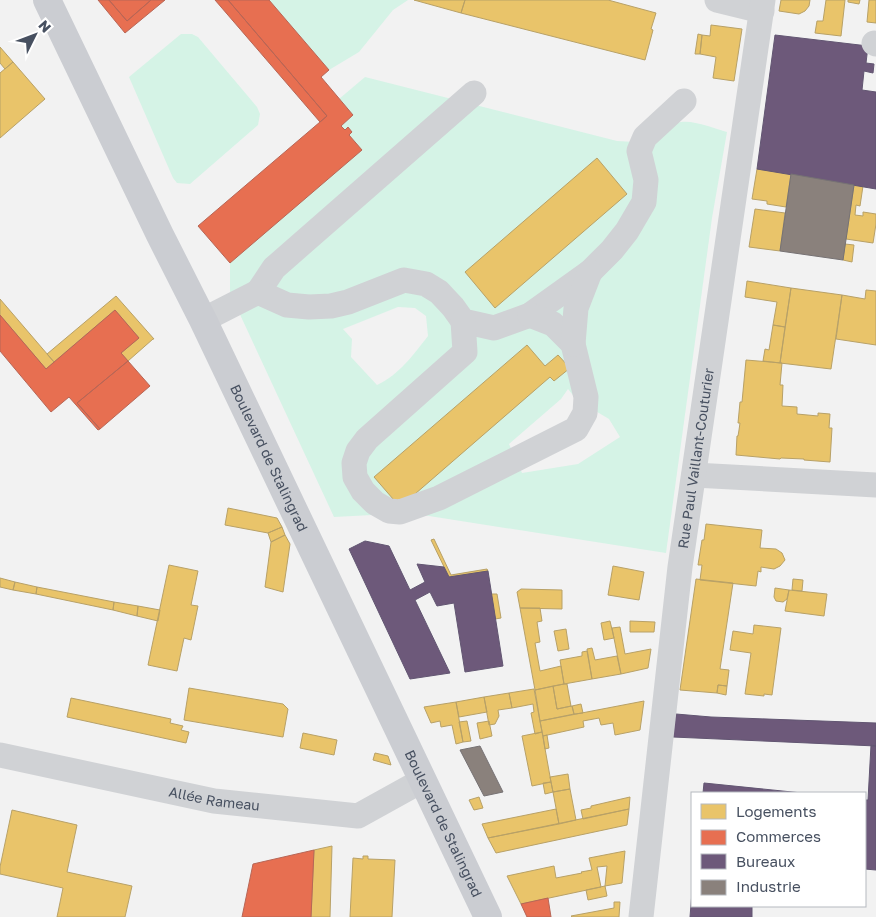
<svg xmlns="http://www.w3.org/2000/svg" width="876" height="917" font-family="'Golos Text',sans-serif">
  <rect width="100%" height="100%" fill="#f2f2f2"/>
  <path fill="#d5f3e6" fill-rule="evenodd" d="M269,0H408L393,10L359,52L329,70Z
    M181,34H192L198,37L257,107L260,114L258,125L190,184L177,183L173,178L129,77Z
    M365,77L617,141L653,143C660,137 668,126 677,123C689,118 714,128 727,132L712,218L666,553L410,513L334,517L230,293V263L361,150L349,135L351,131L348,127L345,130L341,126L353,115L339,99ZM398,307L415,308L426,316L428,336C414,354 399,375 377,385L351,357L352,339L343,329ZM568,389L577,400L609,419L620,437L578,464L522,473L509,444L561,399Z"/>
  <path fill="#e9c46a" stroke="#b8a167" d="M414,0H465L461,13Z
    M465,0H608L656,13L651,29L653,30L645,60L461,13Z
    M781,0H810L809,6L805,11L799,14L779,11Z
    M826,0H845L841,36L815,33L817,21H823Z
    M848,0H860L859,4L848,2Z
    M869,0H876V23L867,22Z
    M711,25L742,29L734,81L713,78L716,57L700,54L702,35L710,36Z
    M698,34L702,35L700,54H695Z
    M0,47L13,62L5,69L0,63Z
    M13,62L45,99L0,138V73Z
    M597,158L627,194L495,308L465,272Z
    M757,169L791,174L786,207L767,204V201L752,199Z
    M854,185L863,186L860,206L856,205L855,215L863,216V212L876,214V224L873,243L846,239Z
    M755,209L785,213L780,251L749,247Z
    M845,244L854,245L852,262L843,260Z
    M747,281L791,288L785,327L773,325L777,302L745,297Z
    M791,288L842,295L831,369L780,363Z
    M866,290L876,291V345L836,339L842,295L865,299Z
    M116,296L154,339H153L128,361L121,353L139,338L115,310L54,362L47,354Z
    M0,299L54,362L46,369L0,315Z
    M773,325L785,327L780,363L763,361L765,349L769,350Z
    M527,345L545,366L558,355L570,368L554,381L550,377L400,507L374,477Z
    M746,360L782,363L780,385H783L782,406L797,407V414L818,416V413L830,414L829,428H832L830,462L804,460V459L781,458L780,459L736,455L737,436H738L739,430L740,423H738L740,402H742Z
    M228,508L277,518L282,527L268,533L225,525Z
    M706,524L762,530L760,548L776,549L782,553L785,560L780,566L774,569L761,567V572L758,571L756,586L700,580L702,565H698L702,540H704Z
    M282,527L285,535L271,542L268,533Z
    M285,535L290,544L283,592L265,587L271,542Z
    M434,539L451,575L487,569L488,571L449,577L431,540Z
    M169,565L198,571L191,605L198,606L191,640L184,638L177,671L148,665Z
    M613,566L644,572L639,600L608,595Z
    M0,578L15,582L13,590L0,587Z
    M696,579L733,583L720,669L729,670L727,686L718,685L717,693L680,690Z
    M793,579L803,580L802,591L792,590Z
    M15,582L37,587L36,594L13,590Z
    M37,587L114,602L113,610L36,594Z
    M775,588L789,590L787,599L783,602L776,601L774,597Z
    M521,589L562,590V609L520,608L517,592Z
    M789,590L827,594L824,616L785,611Z
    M491,594H497L501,618L495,619Z
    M114,602L138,606L137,616L113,610Z
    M138,606L160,610L158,621L137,616Z
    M520,608H540L542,621L537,622L540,642L535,643L540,671L561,666L564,684L535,690Z
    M610,621L614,638L604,640L601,623Z
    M630,621L655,622L654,632H630Z
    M754,625L781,628L772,695L764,694V696L745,694L751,653L730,650L733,631L753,634Z
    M620,627L625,654L651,649L648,668L621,674L612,628Z
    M566,629L569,649L558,651L554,631Z
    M592,648L595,660L617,656L621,674L592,679L587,649Z
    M587,651L592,679L564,684L560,660L582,656V652Z
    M564,684H567L571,706L557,709L553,686Z
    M718,685L727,686L726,695L717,693Z
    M553,686L557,709L572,706L574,714L540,721L535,690Z
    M189,688L283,704L288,709L283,737L184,720Z
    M534,689L542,732L535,734L531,713L534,712L533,704L512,708L509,693Z
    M509,693L512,708L498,710L499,716L495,724L489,725L484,697Z
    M484,697L487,712L459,717L456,702Z
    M71,698L171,719L170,723L183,726L181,730L189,732L186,743L67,717Z
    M644,701L640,730L615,735L613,723L601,725L599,718L583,721L584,727L543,736L540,721Z
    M456,702L463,742L456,744L452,725L441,727L440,721L431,723L424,707Z
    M581,704L583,713L574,714L572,706Z
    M467,721L471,741L463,742L459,722Z
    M489,721L492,736L480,739L477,723Z
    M542,732L551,782L532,786L522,736Z
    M303,733L337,740L334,755L300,748Z
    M547,735L549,748L545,749L543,736Z
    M375,753L388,756L391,765L373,760Z
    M568,774L570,789L553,792L550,777Z
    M551,782L553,792L545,794L543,783Z
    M570,789L576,820L559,824L553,792Z
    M479,797L483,808L474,810L469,800Z
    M630,797L629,809L583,819L581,810L591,808V806Z
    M556,809L559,824L488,838L482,824Z
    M629,809L627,825L496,853L488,838Z
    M12,810L77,825L67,872L132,886L125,917H57L63,888L0,874V867Z
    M332,846L330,917H311L314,850Z
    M625,851L622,883L605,886L607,866L597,867L601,887L521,904L507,876L554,866L556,878L582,873L581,872L592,870L589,858Z
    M363,856H368V859L395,860L392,917H350L353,858L363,859Z
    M605,886L607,896L588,900L586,890Z
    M614,902H620L619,917H572L571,916L614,908Z"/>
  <path fill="#e76f51" stroke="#b76656" d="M98,0H109L127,21L151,0H165L125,33Z
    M109,0H151L127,21Z
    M215,0H228L327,116L320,122Z
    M228,0H269L329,70L321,77L353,115L341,126L345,130L348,127L352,132L349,135L362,150L230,263L198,226L327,116Z
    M115,310L139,338L121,353L128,361L77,403L100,429L98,430L69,397L51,412L0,351V315L46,369Z
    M128,361L150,386L100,429L77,403Z
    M314,850L311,917H242L253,864Z
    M548,898L551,917H527L521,904Z"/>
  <path fill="#6d597a" stroke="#625672" d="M775,35L868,46L866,63L874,64L873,73L864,71L862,90L876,92V189L757,169Z
    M365,541L389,546L410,590L425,582L417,564L444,567L449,577L488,571L503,666L465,672L454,603L437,606L430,592L415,600L450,673L410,679L349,549Z
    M676,714L711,717L876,723V746L673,737Z
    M871,745L876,746V870L865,869V800H868Z
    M704,783L802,793H703Z
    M692,892V906H752V917H690Z"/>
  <path fill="#8a817c" stroke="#767274" d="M791,174L854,185L843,260L780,251Z
    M480,746L503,792L484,796L460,750Z"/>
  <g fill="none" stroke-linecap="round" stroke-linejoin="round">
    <g stroke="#d0d2d5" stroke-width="25">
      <path d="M717,0L762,11"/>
      <path d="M874,43L876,44"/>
      <path d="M258,292L274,268L474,93"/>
      <path d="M203,320L258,292L287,305L309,307L331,306L348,302L404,280L426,284L439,292L453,307L463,321L494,328L530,315L590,272L612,250L627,231L644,202L646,180L639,151L645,137L684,101"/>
      <path d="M463,321L465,352L367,439L358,451L354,463L355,477L363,491L375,503L389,511L400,512L439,498L576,429L585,413L586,397L573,344L553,324L530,315"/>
      <path d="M573,344L576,308L590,272"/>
      <path d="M694,475L876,485"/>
      <path id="s1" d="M0,755L214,801L358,816L423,780"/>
      <path id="s2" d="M641,917L680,567L763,0"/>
    </g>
    <path stroke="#cbcdd2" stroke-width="28" id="s3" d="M47,0L160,235L203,320L488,917"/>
  </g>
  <g text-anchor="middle" stroke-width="5" stroke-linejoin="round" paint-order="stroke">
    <g font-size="14" fill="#475060" stroke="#fff">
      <text dy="5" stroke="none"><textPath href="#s3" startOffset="509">Boulevard de Stalingrad</textPath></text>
      <text dy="5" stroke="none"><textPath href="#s2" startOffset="462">Rue Paul Vaillant-Couturier</textPath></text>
      <text dy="5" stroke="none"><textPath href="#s1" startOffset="219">Allée Rameau</textPath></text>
      <text dy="5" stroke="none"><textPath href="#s3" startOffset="914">Boulevard de Stalingrad</textPath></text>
    </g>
  </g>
  <rect x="691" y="792" width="175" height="115" fill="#ffffff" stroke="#b5b9bf"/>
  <rect x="701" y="804" width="25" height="15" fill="#e9c46a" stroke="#b5b9bf"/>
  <text x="736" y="817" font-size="15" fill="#475060">Logements</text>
  <rect x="701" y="830" width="25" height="15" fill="#e76f51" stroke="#b5b9bf"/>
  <text x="736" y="842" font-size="15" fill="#475060">Commerces</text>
  <rect x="701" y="854" width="25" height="15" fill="#6d597a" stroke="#b5b9bf"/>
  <text x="736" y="867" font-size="15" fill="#475060">Bureaux</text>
  <rect x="701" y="880" width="25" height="15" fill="#8a817c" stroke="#b5b9bf"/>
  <text x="736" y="892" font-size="15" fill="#475060">Industrie</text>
  <g transform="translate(35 35) rotate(48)" stroke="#ffffff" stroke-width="4" paint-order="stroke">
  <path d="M0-4L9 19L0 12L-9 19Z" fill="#475060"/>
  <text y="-8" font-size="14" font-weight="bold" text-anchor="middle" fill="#475060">N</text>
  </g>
</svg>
